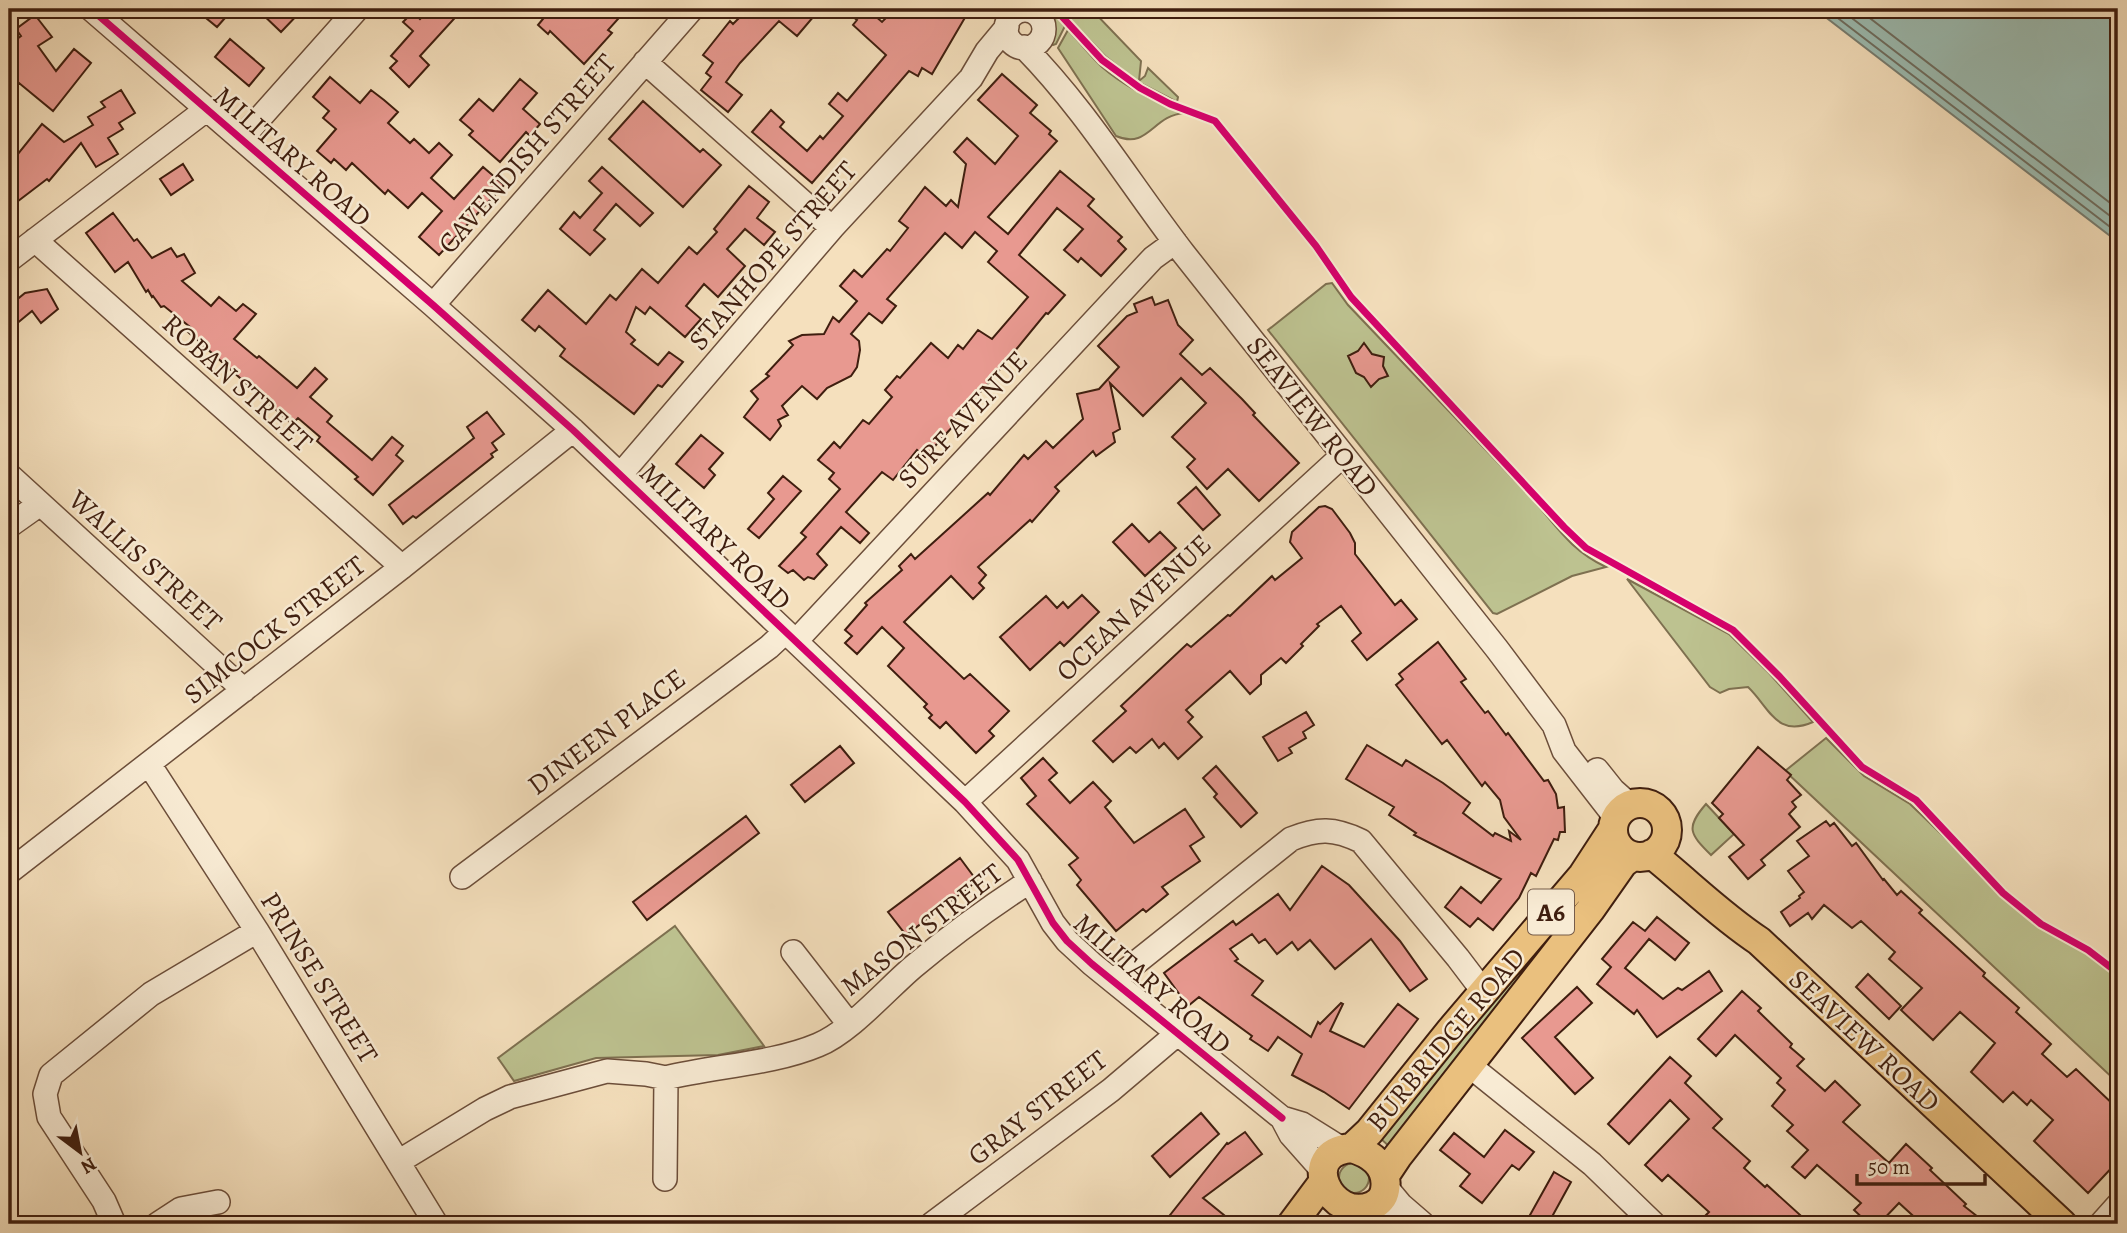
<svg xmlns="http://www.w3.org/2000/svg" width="2127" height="1233" font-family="Alegreya,serif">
  <rect width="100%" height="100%" fill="#f5e0bd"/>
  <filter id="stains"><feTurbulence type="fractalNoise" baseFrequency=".00286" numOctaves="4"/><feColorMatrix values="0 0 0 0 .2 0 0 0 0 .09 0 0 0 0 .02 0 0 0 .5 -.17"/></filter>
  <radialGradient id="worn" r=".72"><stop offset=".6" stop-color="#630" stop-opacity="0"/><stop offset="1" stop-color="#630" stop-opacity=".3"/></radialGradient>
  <path fill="#bdc290" stroke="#7e7050" stroke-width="2" d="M1040,9H1049L1065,26L1056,44L1053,45L1049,39L1048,17Z
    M1060,9H1091L1141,61L1139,81L1145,76L1148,68L1178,97L1177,102L1138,82L1105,56Z
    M1068,30C1080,42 1090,56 1102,67C1126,88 1156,102 1185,113C1152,115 1149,150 1116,136L1058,48Z
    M1332,283L1348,305C1407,367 1466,429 1525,491C1554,521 1566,548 1606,567L1572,576L1497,614L1493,613L1268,330L1326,284Z
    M1627,579L1729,634L1769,673L1813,722C1776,738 1770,708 1748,687L1729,689L1720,693L1710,687Z
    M1826,738L1864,776L1910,804L1956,848L2001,896L2039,926L2083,951L2118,978V1083L1785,771Z
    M1706,804L1734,834L1711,855C1690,834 1685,828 1706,804Z
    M1617,861L1393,1150L1379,1137L1562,910Z
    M675,926L764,1046L718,1055L596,1058L514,1081L498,1058Z
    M1339 1178a15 15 0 1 1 30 0a15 15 0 1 1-30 0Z"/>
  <path fill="#9cbdb3" stroke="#777d71" stroke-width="2" d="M1815,9H2118V242Z"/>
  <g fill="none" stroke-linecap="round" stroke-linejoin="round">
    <path stroke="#6e6e61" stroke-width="2" d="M1826,9L2118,233
      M1840,9L2118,222
      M1858,9L2118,209"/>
  </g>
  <path fill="#e89990" stroke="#3f1e0f" stroke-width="2" d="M195,9H233L217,27Z
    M257,9H303L281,32Z
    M430,9H463L420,56L429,65L409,87L390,68L397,61L391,56L413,31L403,22L413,12L420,19Z
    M551,9H627L608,30L612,33L584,64L550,31L548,34L538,25Z
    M748,9H820L797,36L779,21L740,63L726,82L742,95L728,112L701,90L711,77L706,73L713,63L703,55L730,21L733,24Z
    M843,9H867L882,22L895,9H970L932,74L922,68L918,76L909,71L812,183L752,132L771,110L784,122L780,127L807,151L820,136L823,139L843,116L829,104L838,93L847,101L886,55L853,25L857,20Z
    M35,15L52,37L38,46L56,71L74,49L91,63L53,111L19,83L14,87L9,80V45L21,36L16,29Z
    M230,39L264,68L249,86L215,57Z
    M1002,74L1037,105L1030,113L1051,131L1049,134L1057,141L988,217L1008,234L1060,171L1094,199L1088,206L1122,237L1118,241L1126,249L1101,276L1081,258L1078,262L1064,250L1083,229L1057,208L1019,255L1065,295L1048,314L1046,313L987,385L952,421L955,424L925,457L917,450L893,480L882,472L846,512L869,533L860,543L841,527L817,554L827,565L814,579L808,577L804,580L793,570L788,573L779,566L806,537L801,533L840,489L829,479L834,473L818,460L834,442L840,448L863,420L869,424L892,397L885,390L897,376L900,378L931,343L948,358L958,345L963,349L978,330L992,339L1028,297L988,262L997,251L975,232L962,248L945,233L887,299L896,306L882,323L869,313L851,334L859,341L860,350L857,367L851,376L827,388L817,399L802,386L782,406L788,415L778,420L781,426L770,440L744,417L758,399L751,391L769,376L766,374L793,345L789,341L802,335L824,334L833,317L839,322L857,301L840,286L854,270L862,277L887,249L890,251L908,228L899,221L925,187L946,206L951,200L958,207L966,164L954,152L967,138L995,164L1018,136L978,100Z
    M330,77L360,103L371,90L384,100L398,112L388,123L410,143L414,139L429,153L439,143L452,155L431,178L454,199L483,167L504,185L439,255L419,237L442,211L422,193L408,208L388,190L385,194L352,163L346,170L334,159L331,163L317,151L336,129L323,118L329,111L313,97Z
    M520,79L537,93L523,109L540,124L530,136L526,132L500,162L469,135L473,131L460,120L479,99L493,111Z
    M121,90L135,113L119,123L123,129L108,138L118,154L96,167L81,143L49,181L47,179L9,208V165L42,124L64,142L93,125L88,117L105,107L101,102Z
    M643,101L700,152L703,149L721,165L683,207L609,139Z
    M183,164L193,180L171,195L160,179Z
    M602,167L653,213L640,226L616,204L594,230L605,239L590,255L560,229L574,212L580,218L602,193L589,181Z
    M749,186L769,202L757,218L775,232L764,245L745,229L727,249L745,266L718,297L704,284L686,306L701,319L685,337L650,307L645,314L636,307L626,332L635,340L631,344L658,365L669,352L683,362L662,387L658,385L634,414L560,356L565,349L539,326L535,331L522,320L548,290L586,324L610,295L616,300L642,269L658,283L689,247L697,254L717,232L714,229Z
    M113,213L134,241L137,239L152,258L171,248L177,257L184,254L195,273L182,281L211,306L219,297L236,311L243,304L256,314L234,339L257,358L259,356L297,388L315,368L327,379L310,397L332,416L327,422L372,460L392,437L403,446L396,455L403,461L373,495L355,479L358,477L317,441L320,437L298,418L292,424L187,331L190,327L164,306L161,307L153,296L152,297L148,290L146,292L128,262L115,272L86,233Z
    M47,289L58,309L41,323L32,311L9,330V306L25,293Z
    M1152,297L1155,305L1168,300L1178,325L1193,340L1180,354L1202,375L1210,368L1242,399L1255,413L1253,415L1299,463L1259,501L1228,469L1207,489L1187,467L1195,459L1172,437L1206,403L1181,378L1143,416L1110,383L1120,429L1113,433L1115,442L1096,456L1093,451L1055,487L1059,491L1032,522L1030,520L978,567L986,575L979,583L984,588L973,599L951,576L904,622L964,679L970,674L1009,711L989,731L994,736L976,753L946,722L940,728L929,718L932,715L924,707L927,704L888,666L904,648L882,627L857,654L845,643L852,636L845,630L867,605L865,603L902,570L899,566L911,554L915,559L988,493L990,495L1024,455L1028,459L1046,441L1053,448L1083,419L1077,394L1099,389L1119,367L1098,346L1127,316L1137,312L1134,304Z
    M1364,343L1372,354L1384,357L1383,366L1388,376L1379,379L1371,387L1364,377L1356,373L1348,356L1358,351Z
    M487,412L504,434L492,443L497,450L491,454L493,457L416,518L413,516L403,524L389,505L474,438L467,427Z
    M701,435L723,453L709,469L715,475L704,488L676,464Z
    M783,476L801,491L759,538L748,529L774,499L768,493Z
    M1196,487L1220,515L1203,530L1178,503Z
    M1325,506L1332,509L1350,533L1355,543V554L1395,605L1401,600L1417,619L1367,660L1352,641L1361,633L1341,606L1317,624L1319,626L1301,644L1303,646L1286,663L1281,658L1261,675V684L1250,694L1230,671L1186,710L1193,717L1188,722L1202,737L1178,759L1164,743L1159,748L1152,739L1136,753L1130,747L1113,762L1093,741L1126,711L1121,706L1187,644L1191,647L1228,615L1230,616L1272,576L1275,580L1302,558L1290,542L1292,532L1319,507Z
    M1132,524L1149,542L1160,532L1176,548L1145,576L1113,542Z
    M1082,595L1099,612L1064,646L1060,642L1030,670L1000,637L1046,596L1057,608L1063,602L1068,608Z
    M1438,642L1466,679L1461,682L1485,713L1488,711L1506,735L1508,733L1544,781L1548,780L1556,794L1558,808L1564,807L1565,832H1560L1558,840L1554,839L1536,876L1531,873L1519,898L1493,930L1478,918L1470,927L1445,907L1461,887L1481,903L1501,879L1414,835L1416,833L1389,815L1394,807L1346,779L1367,745L1402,766L1406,760L1443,783L1470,803L1463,813L1493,836L1495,833L1511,841L1509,831L1521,840L1504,817L1500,800L1485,782L1482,786L1447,740L1442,744L1396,685L1403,679L1399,674Z
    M1306,712L1314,725L1303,732L1306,738L1289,748L1292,753L1278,761L1263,737Z
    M840,746L854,763L805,802L791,785Z
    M1758,747L1791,775L1787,780L1801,795L1792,802L1796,807L1789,814L1800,827L1761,860L1765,865L1748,879L1729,857L1744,845L1719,818L1723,814L1712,803Z
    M1043,758L1057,773L1049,780L1070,803L1093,782L1111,801L1105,807L1134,843L1185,809L1204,837L1190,846L1200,861L1162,887L1168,894L1146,912L1143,909L1116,931L1077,885L1081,880L1069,865L1078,858L1027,804L1036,796L1021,778Z
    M1216,766L1257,813L1241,827L1214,797L1217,794L1203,778Z
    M746,816L759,833L647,920L633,902Z
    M1826,821L1830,826L1834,823L1852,846L1856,843L1883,880L1884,879L1897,895L1901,891L1922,910L1919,913L1985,973L1983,976L2019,1008L2016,1012L2051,1044L2042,1054L2067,1077L2076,1069L2118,1109V1161L2088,1193L2034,1141L2053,1120L2031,1100L2027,1105L2013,1092L2003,1102L1971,1072L1995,1043L1960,1012L1933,1040L1901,1010L1922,988L1889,959L1895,952L1861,921L1852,928L1824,905L1812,919L1808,913L1790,926L1781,912L1800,898L1799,896L1804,892L1788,871L1809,856L1797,841Z
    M960,858L977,881L906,935L888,912Z
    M1322,866L1349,885L1400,941L1427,979L1410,991L1371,939L1335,969L1310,940L1298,950L1292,942L1277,954L1265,939L1259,943L1252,934L1230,949L1238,959L1235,961L1263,981L1252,995L1311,1037L1318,1022L1320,1024L1341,1003L1343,1004L1330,1031L1364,1047L1398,1004L1418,1019L1349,1109L1324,1092L1292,1075L1302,1054L1278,1037L1268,1051L1250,1039L1252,1036L1199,997L1188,1006L1164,973L1233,921L1236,925L1278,894L1290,910Z
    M1657,917L1689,943L1675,960L1649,939L1625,968L1663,999L1678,988L1682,990L1709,971L1722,991L1657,1037L1637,1010L1634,1014L1597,984L1611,967L1602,959L1633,922L1645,931Z
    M1868,974L1901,1006L1889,1019L1856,987Z
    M1577,987L1592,1003L1555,1037L1593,1078L1575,1094L1522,1038Z
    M1742,991L1761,1008L1758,1011L1792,1044L1790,1047L1804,1059L1797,1066L1825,1091L1835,1081L1860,1105L1843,1122L1889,1163L1906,1144L1932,1168L1930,1170L1966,1204L1964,1206L1987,1224H1922L1899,1203L1879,1224H1869L1854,1210L1861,1203L1817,1165L1805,1178L1792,1167L1808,1150L1787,1131L1793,1125L1772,1106L1785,1090L1777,1083L1781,1078L1735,1035L1716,1056L1698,1039Z
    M1670,1057L1691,1076L1685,1083L1722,1119L1713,1128L1750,1161L1744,1168L1765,1187L1767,1185L1810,1224H1714L1705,1216L1709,1212L1668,1175L1662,1181L1645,1165L1689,1119L1670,1100L1629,1144L1608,1124Z
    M1201,1113L1219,1134L1170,1177L1152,1156Z
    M1505,1130L1534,1152L1519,1170L1512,1165L1482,1203L1460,1186L1470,1174L1440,1150L1454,1133L1484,1157Z
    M1245,1132L1262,1154L1203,1198L1235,1224H1163L1227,1143L1228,1144Z
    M1554,1172L1571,1182L1548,1224H1525Z"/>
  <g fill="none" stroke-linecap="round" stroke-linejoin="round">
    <g stroke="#6c4e3a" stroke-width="26">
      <path id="minor" d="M91,9L433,305L573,430L965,802L1018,860L1053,923L1067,941L1092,964L1282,1118L1302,1124L1342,1149
        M1006 29a19 19 0 1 1 38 0a19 19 0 1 1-38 0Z
        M1024,47C1086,110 1130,184 1184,254L1497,649L1554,725L1564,751L1616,818
        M645,62L832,228
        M241,139L357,9
        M35,240L402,567
        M9,260L207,109
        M433,305L692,9
        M621,474L832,228L971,78L987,51L1007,27
        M9,475L244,690
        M9,526L40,504
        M796,641L1153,258L1175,242
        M149,764L257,931L436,1224
        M1597,770L1613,790L1630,805
        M965,802L1342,456
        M9,872L402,567L573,430
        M462,877L769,647L785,632
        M793,952L849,1024
        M1113,981L1291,839C1318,828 1334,828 1361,841L1458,958L1483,991
        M1470,1066L1592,1164L1654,1224
        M1282,1118L1291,1135L1322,1170
        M398,1162L485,1109L510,1097L607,1071L646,1074L666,1078C714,1066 773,1064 818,1045C850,1032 886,990 913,967C950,936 990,907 1030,881
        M665,1179L666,1078
        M1386,1187L1401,1205L1423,1224
        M1366,1208L1378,1212L1395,1224
        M114,1224L104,1201L49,1117L45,1094L51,1075L151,994L257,931
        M158,1224L181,1209L218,1202
        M932,1224L1111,1090L1177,1034
        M2101,1224L2118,1205"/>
    </g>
    <g stroke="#3f1e0f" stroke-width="32">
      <path id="major" d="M1613 830a27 27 0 1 1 54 0a27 27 0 1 1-54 0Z
        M1652,854C1688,883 1721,916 1759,941L2062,1224
        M1352,1148L1369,1132L1451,1030L1583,875L1613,829
        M1352,1148C1372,1154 1389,1167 1385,1190C1384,1197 1379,1203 1372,1206C1331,1224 1296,1152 1352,1148Z
        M1385,1175L1397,1157L1590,910L1623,863L1633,856
        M1292,1224L1324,1181"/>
    </g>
    <use href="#minor" stroke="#f8ebd4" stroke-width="23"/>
    <use href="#major" stroke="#eac07e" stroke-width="28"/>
    <g stroke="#f8ebd4" stroke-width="11">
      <path id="cycleway" d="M91,9L433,305L573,430L965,802L1018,860L1053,923L1067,941L1092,964L1282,1118
        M1055,9L1102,60L1140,88L1170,104L1215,121L1316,246L1351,297L1564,527L1586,548L1733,630L1780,677L1862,767L1916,800L2003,893L2041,924L2088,950L2118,973"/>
    </g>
    <use href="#cycleway" stroke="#d6006c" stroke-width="7"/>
  </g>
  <g text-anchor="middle" stroke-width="5" stroke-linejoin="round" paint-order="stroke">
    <rect fill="#f8ebd4" stroke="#765c4a" stroke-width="2" x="1528" y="889.5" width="46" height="45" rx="5"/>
    <g font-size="26" font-weight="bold" fill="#3f1e0f">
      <text x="1551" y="921">A6</text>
    </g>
    <g font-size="28" fill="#3f1e0f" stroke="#f8ebd4">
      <text transform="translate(526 153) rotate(-49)" y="10">CAVENDISH STREET</text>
      <text transform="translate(293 156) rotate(41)" y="10">MILITARY ROAD</text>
      <text transform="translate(772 255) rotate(-49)" y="10">STANHOPE STREET</text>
      <text transform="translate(238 382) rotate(42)" y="10">ROBAN STREET</text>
      <text transform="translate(1313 416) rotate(52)" y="10">SEAVIEW ROAD</text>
      <text transform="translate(962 419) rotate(-47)" y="10">SURF AVENUE</text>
      <text transform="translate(716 536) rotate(44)" y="10">MILITARY ROAD</text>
      <text transform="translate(146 560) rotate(42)" y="10">WALLIS STREET</text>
      <text transform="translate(1133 607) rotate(-43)" y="10">OCEAN AVENUE</text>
      <text transform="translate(274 629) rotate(-38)" y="10">SIMCOCK STREET</text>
      <text transform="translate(606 731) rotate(-37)" y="10">DINEEN PLACE</text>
      <text transform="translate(921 929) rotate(-38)" y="10">MASON STREET</text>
      <text transform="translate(320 977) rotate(58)" y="10">PRINSE STREET</text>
      <text transform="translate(1153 983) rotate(41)" y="10">MILITARY ROAD</text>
      <text transform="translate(1445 1039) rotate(-50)" y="10">BURBRIDGE ROAD</text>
      <text transform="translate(1865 1040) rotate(43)" y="10">SEAVIEW ROAD</text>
      <text transform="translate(1037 1107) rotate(-38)" y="10">GRAY STREET</text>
    </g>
  </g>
  <rect width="2127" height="1233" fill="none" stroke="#f5e0bd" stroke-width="35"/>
  <rect x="10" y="10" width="2106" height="1212" fill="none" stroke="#3f1e0f" stroke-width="3.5"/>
  <rect x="18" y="18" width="2092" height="1198" fill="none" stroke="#3f1e0f" stroke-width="2"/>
  <g transform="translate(80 1152) rotate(148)" stroke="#f8ebd4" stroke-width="5" paint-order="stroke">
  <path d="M0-5L12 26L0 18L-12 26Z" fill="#3f1e0f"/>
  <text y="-10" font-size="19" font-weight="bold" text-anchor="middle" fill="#3f1e0f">N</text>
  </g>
  <path d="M1857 1174v10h128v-10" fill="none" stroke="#3f1e0f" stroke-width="3.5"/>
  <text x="1868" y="1174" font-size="21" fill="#3f1e0f" stroke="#f8ebd4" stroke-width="5" paint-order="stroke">50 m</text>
  <rect width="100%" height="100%" filter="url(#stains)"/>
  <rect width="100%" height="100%" fill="url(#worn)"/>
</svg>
